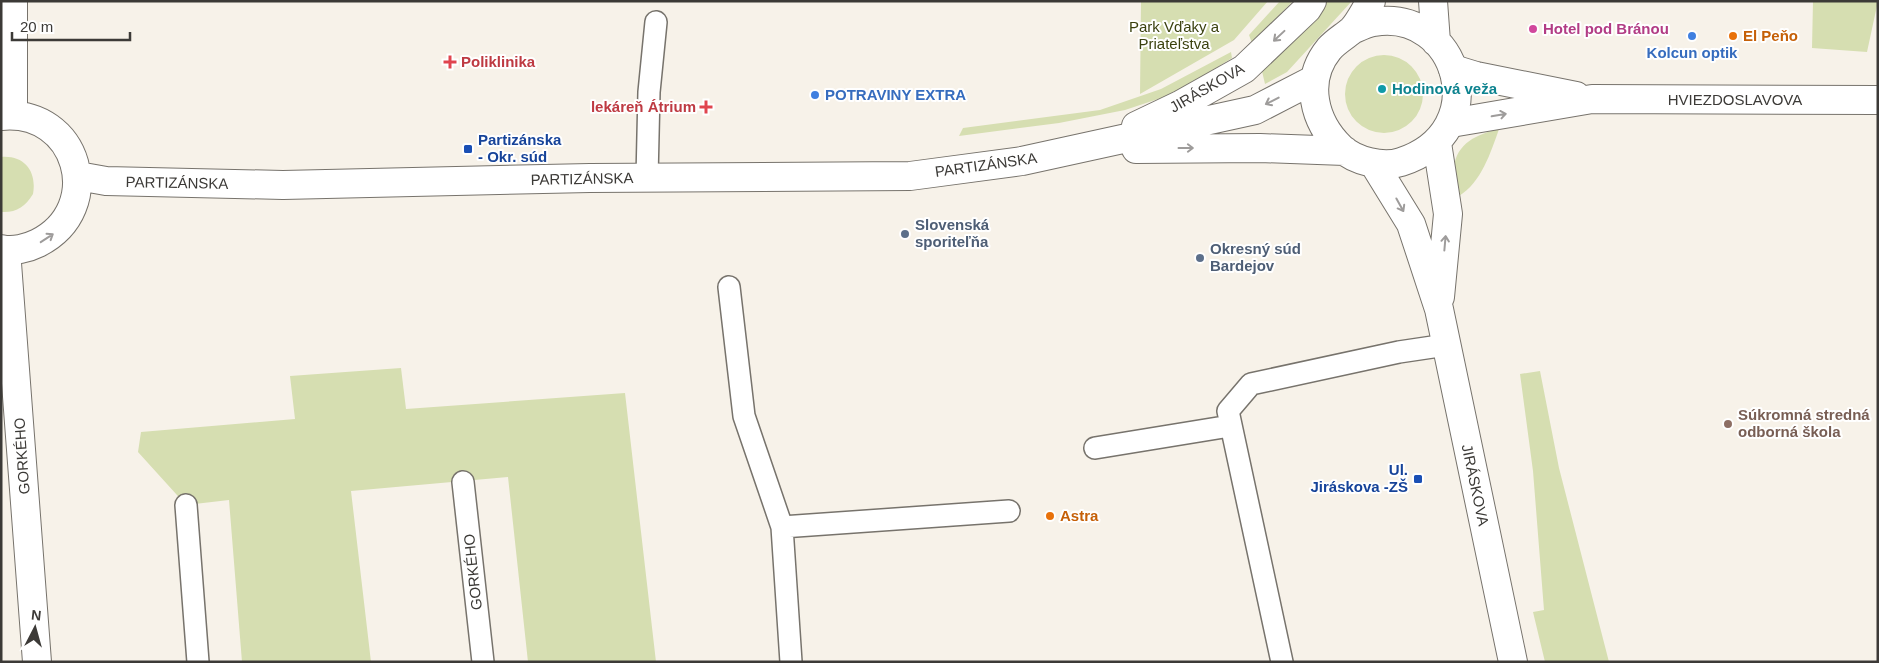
<svg xmlns="http://www.w3.org/2000/svg" width="1879" height="663" font-family="Helvetica,sans-serif">
  <rect width="100%" height="100%" fill="#f7f2e9"/>
  <path fill="#d6deb1" d="M1141,1H1268L1234,40L1140,94Z
    M1280,1H1293L1252,43L1249,35Z
    M1324,1H1352L1287,72L1265,84L1261,67Z
    M1813,1H1878L1867,52L1812,48Z
    M1231,52L1232,58L1176,93L1125,110L1059,123L959,136L963,128L1100,110L1161,89Z
    M1345 94a39 39 0 1 1 78 0a39 39 0 1 1-78 0Z
    M1499,129C1491,152 1481,183 1459,196C1458,187 1454,176 1454,168C1456,143 1478,134 1499,129Z
    M1,157C25,155 37,172 33,194C25,207 16,213 1,212Z
    M401,368L406,409L625,393L656,662H528L508,477L351,491L371,662H242L229,500L186,505L138,452L141,432L295,419L290,376Z
    M1540,371L1559,468L1609,662H1545L1533,612L1544,610L1533,471L1520,374Z"/>
  <g fill="none" stroke-linecap="round" stroke-linejoin="round">
    <g stroke="#77736c" stroke-width="24">
      <path id="lane" d="M647,178L649,92L656,22
        M729,287L744,416L782,527L791,662
        M1095,448L1230,426
        M463,482L483,662
        M186,505L198,662
        M782,527L1009,511
        M1282,662L1228,411L1251,384L1399,352L1446,345"/>
    </g>
    <g stroke="#77736c" stroke-width="30">
      <path id="street" d="M1453,69L1476,76L1576,96
        M13,114V1
        M1451,123L1592,99L1878,100
        M6,250L37,662"/>
    </g>
    <g stroke="#77736c" stroke-width="30">
      <path id="secondary" d="M1433,1L1436,42
        M1352,30C1359,27 1367,23 1374,22C1458,8 1496,131 1401,162C1383,168 1355,161 1341,148C1314,122 1303,81 1329,49C1336,41 1344,37 1352,30C1359,23 1365,10 1371,1
        M1,116C78,108 107,208 38,243C28,248 13,252 1,249
        M1136,126L1180,105L1244,69L1307,9L1312,1
        M1437,143L1448,214L1440,297
        M1136,149L1260,148L1345,151
        M1374,164L1411,224L1439,309L1513,662
        M78,176L106,181L283,185L590,178L910,176L1022,161L1255,110L1315,79"/>
    </g>
    <use href="#lane" stroke="#fff" stroke-width="21"/>
    <use href="#street" stroke="#fff" stroke-width="28"/>
    <use href="#secondary" stroke="#fff" stroke-width="28"/>
  </g>
  <defs><path id="oneway-shaft" d="M-6 0H5M1.5-3L5.5 0L1.5 3" fill="none" stroke-width="1.6" stroke-linecap="round" stroke-linejoin="round" transform="scale(1.25)"/></defs>
  <g stroke="#9e9c9b">
    <use href="#oneway-shaft" transform="translate(1279 36) rotate(137)"/>
    <use href="#oneway-shaft" transform="translate(1272 101) rotate(153)"/>
    <use href="#oneway-shaft" transform="translate(1499 115) rotate(-10)"/>
    <use href="#oneway-shaft" transform="translate(1186 148)"/>
    <use href="#oneway-shaft" transform="translate(1400 205) rotate(61)"/>
    <use href="#oneway-shaft" transform="translate(47 238) rotate(-33)"/>
    <use href="#oneway-shaft" transform="translate(1445 243) rotate(-85)"/>
  </g>
  <circle fill="#d1479c" stroke="#fff" stroke-width="2" cx="1533" cy="29" r="5"/>
  <g fill="#3f7fe0" stroke="#fff" stroke-width="2">
    <circle cx="1692" cy="36" r="5"/>
    <circle cx="815" cy="95" r="5"/>
  </g>
  <g fill="#e8710a" stroke="#fff" stroke-width="2">
    <circle cx="1733" cy="36" r="5"/>
    <circle cx="1050" cy="516" r="5"/>
  </g>
  <g fill="#e0444e" stroke="#fff" stroke-width="2">
    <path d="M447.5 54.5h5v5h5v5h-5v5h-5v-5h-5v-5h5z"/>
    <path d="M703.5 99.5h5v5h5v5h-5v5h-5v-5h-5v-5h5z"/>
  </g>
  <circle fill="#0f9aa8" stroke="#fff" stroke-width="2" cx="1382" cy="89" r="5"/>
  <g fill="#1a4fb4" stroke="#fff" stroke-width="2">
    <rect x="463" y="144" width="10" height="10" rx="2.5"/>
    <rect x="1413" y="474" width="10" height="10" rx="2.5"/>
  </g>
  <g fill="#5c6f8a" stroke="#fff" stroke-width="2">
    <circle cx="905" cy="234" r="5"/>
    <circle cx="1200" cy="258" r="5"/>
  </g>
  <circle fill="#8d6e63" stroke="#fff" stroke-width="2" cx="1728" cy="424" r="5"/>
  <g text-anchor="middle" stroke-width="4" stroke-linejoin="round" paint-order="stroke">
    <g font-size="15" fill="#3b410f" stroke="#fff">
      <text x="1174" y="32">Park Vďaky a<tspan x="1174" dy="17">Priateľstva</tspan></text>
    </g>
    <g font-size="15" font-weight="bold" fill="#b23c85" stroke="#fff" text-anchor="start">
      <text x="1543" y="34">Hotel pod Bránou</text>
    </g>
    <g font-size="15" font-weight="bold" fill="#c56008" stroke="#fff" text-anchor="start">
      <text x="1743" y="41">El Peňo</text>
      <text x="1060" y="521">Astra</text>
    </g>
    <g font-size="15" font-weight="bold" fill="#366cbe" stroke="#fff">
      <text x="1692" y="58">Kolcun optik</text>
      <text x="825" y="100" text-anchor="start">POTRAVINY EXTRA</text>
    </g>
    <g font-size="15" font-weight="bold" fill="#be3a42" stroke="#fff" text-anchor="start">
      <text x="461" y="67">Poliklinika</text>
      <text x="696" y="112" text-anchor="end">lekáreň Átrium</text>
    </g>
    <g font-size="15" fill="#3c3a37" stroke="#fff">
      <text transform="translate(1207 88) rotate(-30)" y="5">JIRÁSKOVA</text>
      <text x="1735" y="105">HVIEZDOSLAVOVA</text>
      <text transform="translate(986 165) rotate(-8)" y="5">PARTIZÁNSKA</text>
      <text transform="translate(582 179) rotate(-1)" y="5">PARTIZÁNSKA</text>
      <text transform="translate(177 183) rotate(1)" y="5">PARTIZÁNSKA</text>
      <text transform="translate(22 456) rotate(-94)" y="5">GORKÉHO</text>
      <text transform="translate(1475 485) rotate(78)" y="5">JIRÁSKOVA</text>
      <text transform="translate(473 572) rotate(-96)" y="5">GORKÉHO</text>
    </g>
    <g font-size="15" font-weight="bold" fill="#0d838f" stroke="#fff" text-anchor="start">
      <text x="1392" y="94">Hodinová veža</text>
    </g>
    <g font-size="15" font-weight="bold" fill="#164399" stroke="#fff" text-anchor="start">
      <text x="478" y="145">Partizánska<tspan x="478" dy="17">- Okr. súd</tspan></text>
      <text x="1408" y="475" text-anchor="end">Ul.<tspan x="1408" dy="17">Jiráskova -ZŠ</tspan></text>
    </g>
    <g font-size="15" font-weight="bold" fill="#4e5e75" stroke="#fff" text-anchor="start">
      <text x="915" y="230">Slovenská<tspan x="915" dy="17">sporiteľňa</tspan></text>
      <text x="1210" y="254">Okresný súd<tspan x="1210" dy="17">Bardejov</tspan></text>
    </g>
    <g font-size="15" font-weight="bold" fill="#785e54" stroke="#fff" text-anchor="start">
      <text x="1738" y="420">Súkromná stredná<tspan x="1738" dy="17">odborná škola</tspan></text>
    </g>
  </g>
  <rect width="1879" height="663" fill="none" stroke="#3c3a37" stroke-width="5"/>
  <g transform="translate(35 628) rotate(6)" stroke="#ffffff" stroke-width="4" paint-order="stroke">
  <path d="M0-4L9 19L0 12L-9 19Z" fill="#3c3a37"/>
  <text y="-8" font-size="14" font-weight="bold" text-anchor="middle" fill="#3c3a37">N</text>
  </g>
  <path d="M12 32v8h118v-8" fill="none" stroke="#3c3a37" stroke-width="2.5"/>
  <text x="20" y="32" font-size="15" fill="#3c3a37" stroke="#ffffff" stroke-width="4" paint-order="stroke">20 m</text>
</svg>
